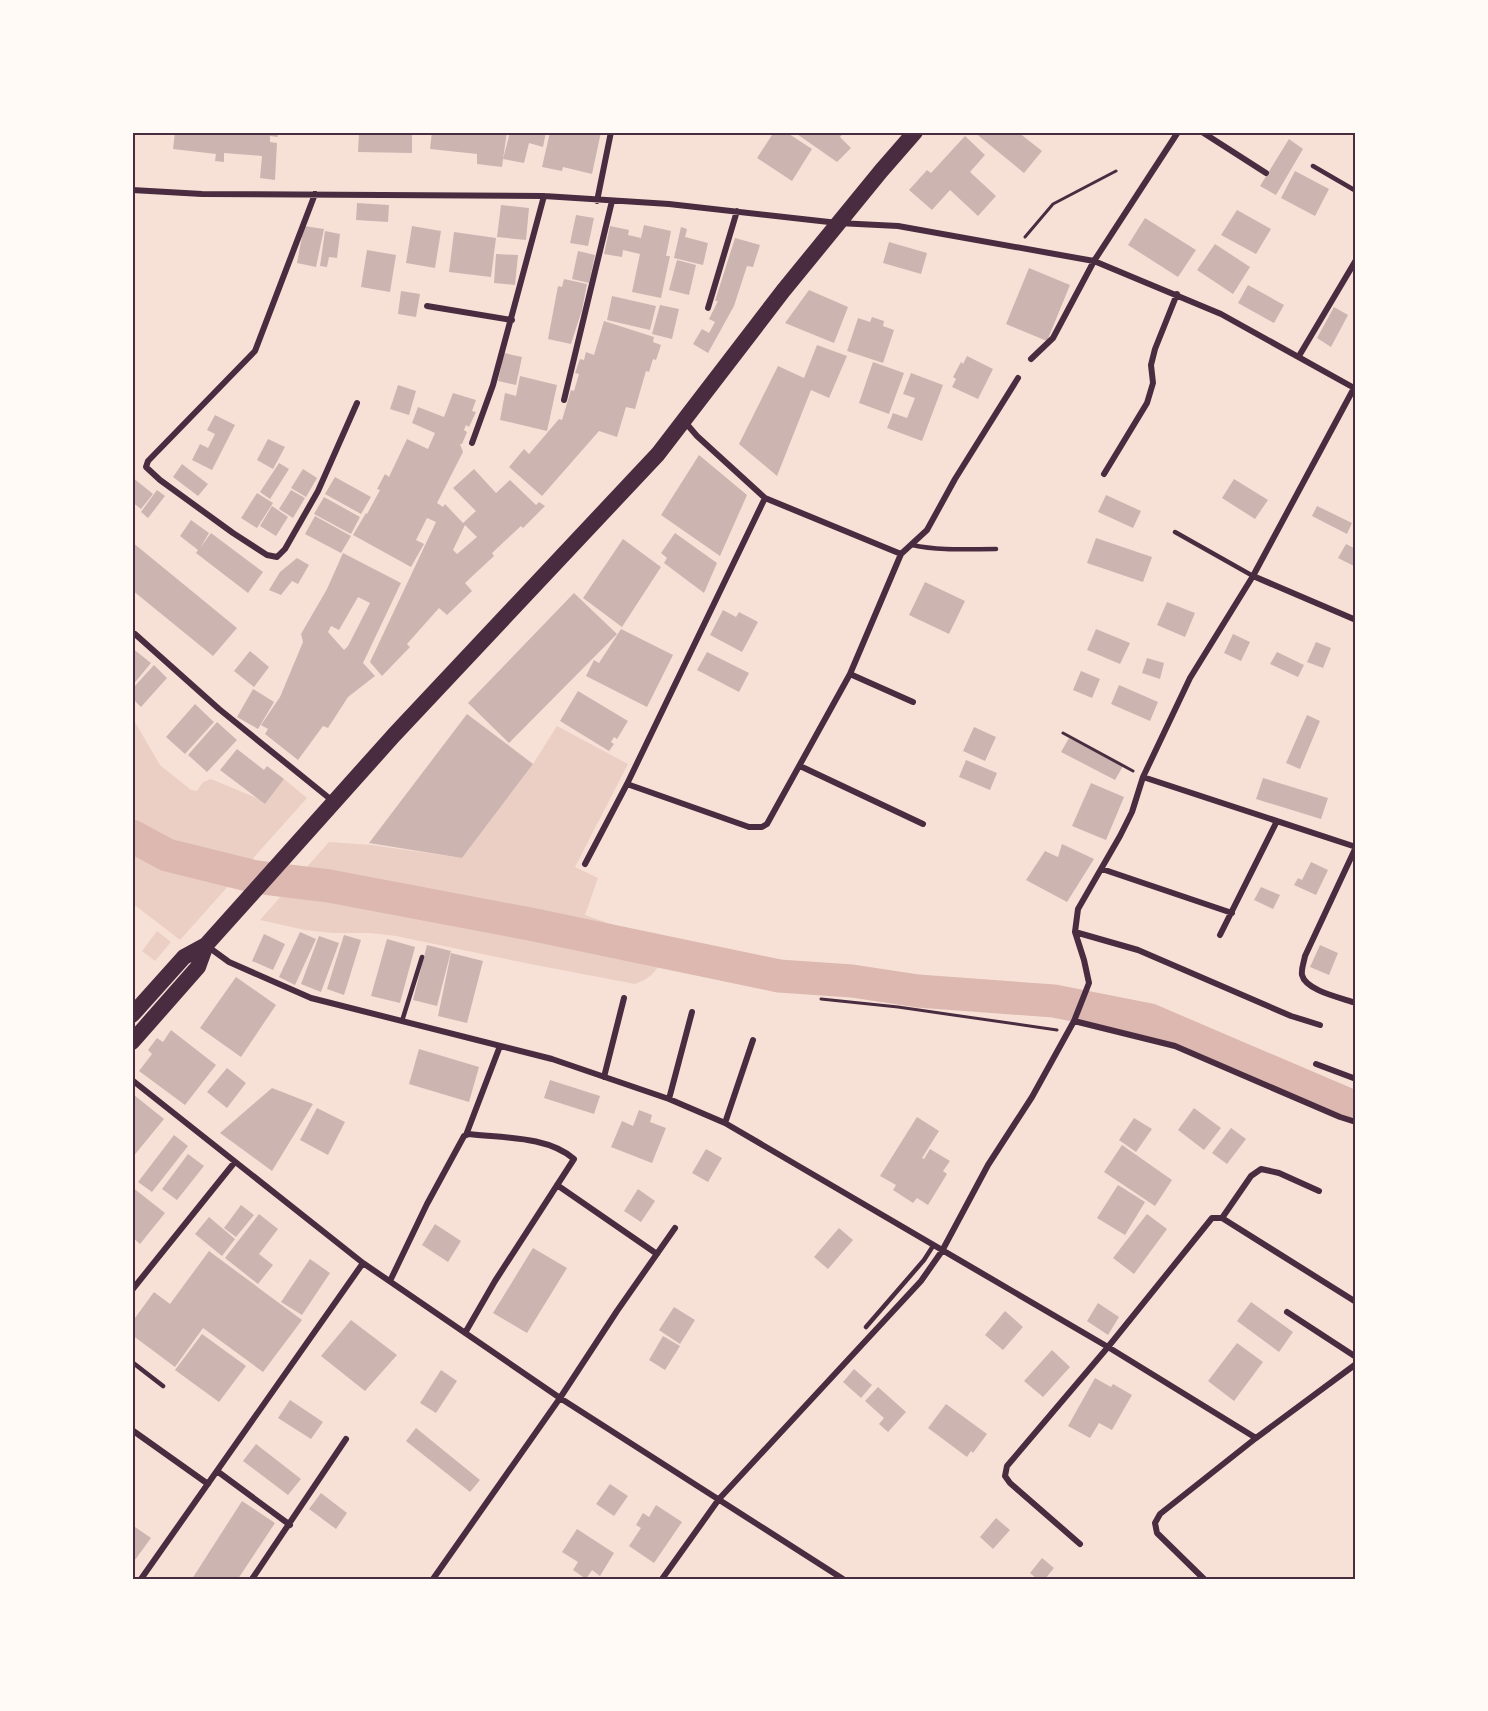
<svg xmlns="http://www.w3.org/2000/svg" width="1488" height="1711" font-family="'PT Serif',serif">
  <rect width="100%" height="100%" fill="#f7e1d7"/>
  <path fill="#ebcfc5" d="M132,717L160,765L191,790L197,791L203,782L211,779L259,799L265,804L284,779L307,798L180,940L132,903Z
    M557,726L628,764L575,867L598,878L585,915L667,944C661,964 656,977 635,984L525,963L396,936L370,933H332L305,930L260,920L329,842L372,845L462,858L533,764Z
    M157,931L171,942L155,961L142,951Z"/>
  <g fill="none" stroke-linecap="round" stroke-linejoin="round">
    <path stroke="#dcb8b0" stroke-width="33" d="M132,836L167,855L256,877L329,886L530,924L779,976L852,981L918,991L1054,1001L1150,1020L1356,1108"/>
  </g>
  <path fill="#ccb4b1" fill-rule="evenodd" d="M175,132L191,135V132H277L278,137L270,136V142L277,143L275,180L260,178L262,156L224,153V162L215,161L216,154L173,149Z
    M359,132H412V153L358,152Z
    M432,132H507L503,159L510,132H546L543,147L529,143L524,163L503,159L502,167L477,164V154L430,149Z
    M550,132H601L592,174L563,167L562,171L542,167Z
    M774,132H786L812,149L792,181L757,158Z
    M794,132H844L840,137L851,148L837,162Z
    M974,132H1018L1042,151L1024,173Z
    M965,136L985,155L970,172L996,196L978,216L950,190L932,210L909,190L927,170L931,173Z
    M1289,139L1303,149L1276,195L1260,186Z
    M1295,171L1329,189L1315,216L1281,198Z
    M357,203L389,205L388,222L356,220Z
    M501,205L529,208L526,240L497,237Z
    M1237,210L1271,229L1256,254L1221,235Z
    M576,215L594,218L588,246L570,243Z
    M1145,218L1196,250L1178,277L1128,245Z
    M644,225L671,231L666,256H670L661,298L632,292L640,254L623,250L622,257L604,254L610,226L629,230L628,235L641,238Z
    M304,226L324,229L316,267L297,263Z
    M412,226L441,231L435,268L406,263Z
    M681,227L687,229L685,237L708,243L703,265L674,258Z
    M325,231L340,234L337,258L329,257L327,267L320,266Z
    M454,232L496,238L491,277L449,272Z
    M735,238L760,245L753,267L747,266L734,306L708,353L693,344L702,329L709,333L715,322L709,319L718,301H715Z
    M889,242L927,253L921,274L883,263Z
    M1215,244L1250,267L1233,294L1197,270Z
    M367,250L396,255L390,292L361,287Z
    M578,251L595,255L589,283L572,279Z
    M496,254L518,255L515,285L494,283Z
    M677,260L696,265L689,295L669,290Z
    M1029,268L1070,285L1047,341L1006,324Z
    M564,279L587,284L582,310L571,344L548,339L558,286L562,287Z
    M1248,285L1284,305L1274,323L1238,303Z
    M809,290L848,307L834,343L785,323Z
    M401,291L420,294L416,317L398,314Z
    M612,296L656,306L650,330L607,320Z
    M660,305L679,309L672,339L652,334Z
    M1334,307L1348,315L1331,347L1317,338Z
    M872,317L884,321L883,326L894,330L883,363L847,351L858,318L870,322Z
    M604,321L654,337L653,342L661,345L656,360L653,359L649,372L646,371L635,409L626,407L617,437L599,431L542,496L509,467L524,449L529,454L559,419L562,420L571,390L574,391L579,374L575,373L580,359L584,360L586,352L594,355Z
    M817,345L847,356L829,398L811,390L777,476L739,444L778,366L804,378Z
    M504,353L522,357L516,385L498,381Z
    M967,356L993,369L978,399L952,387L956,379L953,377L961,362L963,364Z
    M873,362L904,373L889,414L859,403Z
    M911,373L943,385L922,441L887,428L893,413L907,418L915,398L903,394Z
    M520,376L557,385L547,431L500,420L505,393L516,396Z
    M398,385L416,391L409,415L390,409Z
    M453,393L476,400L472,411L476,412L469,427L466,425L464,430L467,432L462,444H460L463,452L437,503L443,507L445,504L463,523L476,511L453,488L474,469L496,493L510,480L536,505L539,502L545,506L523,528L521,526L492,553L494,556L465,583L472,591L447,615L439,608L407,644L410,647L382,676L370,662L436,522L427,518L416,540L424,544L411,567L353,535L366,513L367,514L380,490L377,489L385,474L389,477L407,439L428,449L435,433L412,423L418,407L444,417ZM465,525L477,537L457,554L453,550Z
    M215,415L235,425L212,470L192,460L200,444L208,448L215,434L207,430Z
    M268,439L285,447L273,469L257,460Z
    M699,455L747,495L720,556L661,515Z
    M279,463L289,469L270,499L260,492Z
    M182,464L208,484L198,496L173,477Z
    M303,469L317,478L306,497L291,488Z
    M132,477L153,494L141,509L132,502Z
    M335,477L371,497L361,514L325,494Z
    M1234,479L1268,500L1255,519L1222,498Z
    M157,490L165,496L148,518L141,512Z
    M291,490L305,498L293,518L279,509Z
    M257,493L273,503L257,528L241,518Z
    M1106,495L1141,511L1133,528L1098,512Z
    M324,497L360,517L351,534L314,514Z
    M272,506L288,517L276,536L260,526Z
    M1317,506L1352,523L1347,534L1312,516Z
    M315,516L351,536L341,553L305,534Z
    M191,520L209,533L200,548L211,533L263,572L248,593L196,553L198,550L180,536Z
    M675,533L717,563L704,593L664,563L667,558L661,553Z
    M1096,538L1152,557L1143,582L1087,563Z
    M623,539L661,567L622,627L583,598Z
    M132,542L237,628L213,656L132,590Z
    M1346,544L1356,549V567L1338,558Z
    M343,553L401,583L363,663L375,676L348,697L328,728L323,726L298,760L265,734L268,729L261,725L280,697L303,642L301,634L327,589ZM358,597L370,603L348,646L344,650L328,632L331,626L339,630Z
    M297,558L309,565L298,584L292,581L281,595L269,590L280,572Z
    M925,582L965,601L949,634L909,615Z
    M574,593L617,634L509,743L468,703Z
    M1167,602L1195,613L1185,637L1157,625Z
    M723,610L736,617L739,612L758,622L742,652L710,635Z
    M621,629L673,655L647,707L586,676L594,660L599,663Z
    M1096,629L1130,643L1120,664L1087,650Z
    M1233,634L1250,642L1241,661L1224,653Z
    M1316,642L1331,648L1323,668L1307,662Z
    M132,648L151,663L132,686Z
    M250,651L269,667L254,687L234,671Z
    M707,652L749,673L739,692L697,670Z
    M1277,652L1304,665L1298,677L1270,664Z
    M1147,658L1164,663L1160,679L1142,673Z
    M154,665L167,678L141,707L132,698V689Z
    M1081,671L1100,679L1092,698L1073,690Z
    M1119,685L1158,702L1150,721L1111,704Z
    M253,689L274,702L258,729L237,717Z
    M578,691L628,721L617,739L614,737L611,742L614,744L609,751L560,721Z
    M195,704L214,722L185,754L166,737Z
    M467,714L533,764L462,858L369,843Z
    M1307,715L1320,721L1300,769L1286,763Z
    M217,722L237,740L207,772L188,755Z
    M974,727L996,737L985,761L963,751Z
    M1069,738L1123,766L1115,780L1061,752Z
    M237,749L264,770L267,766L284,779L265,804L220,770Z
    M966,760L997,773L990,790L959,777Z
    M1263,778L1328,798L1321,819L1256,799Z
    M1091,783L1124,797L1106,840L1072,826Z
    M1062,844L1094,859L1067,902L1026,880L1045,851L1058,857Z
    M1311,862L1328,870L1316,895L1294,885L1298,878L1302,880Z
    M1261,887L1280,895L1273,909L1254,900Z
    M300,932L316,939L295,985L279,977Z
    M264,934L285,944L273,970L252,961Z
    M344,935L361,940L344,995L327,989Z
    M319,936L339,943L321,992L301,984Z
    M387,939L415,947L400,1003L371,996Z
    M427,945L451,951L437,1006L413,1000Z
    M1320,945L1338,953L1329,975L1310,967Z
    M451,953L483,961L467,1023L438,1016Z
    M236,977L276,1005L241,1057L200,1028Z
    M171,1030L216,1065L185,1105L139,1071L152,1054L148,1050L157,1038L163,1042Z
    M419,1049L479,1067L469,1102L409,1084Z
    M227,1068L246,1083L227,1108L207,1092Z
    M550,1080L600,1096L594,1114L544,1098Z
    M272,1088L313,1104L272,1171L220,1133Z
    M134,1095L164,1119L132,1158V1097Z
    M317,1108L345,1122L328,1155L300,1140Z
    M1194,1108L1221,1128L1204,1150L1178,1130Z
    M639,1110L652,1115L650,1122L666,1128L652,1163L611,1147L622,1121L633,1126Z
    M917,1117L939,1131L922,1158L924,1159L930,1149L950,1161L943,1171L947,1174L928,1205L917,1198L913,1203L893,1190L896,1185L880,1176Z
    M1134,1118L1152,1129L1136,1152L1119,1140Z
    M1231,1128L1246,1139L1227,1164L1212,1153Z
    M174,1135L188,1146L152,1192L138,1182Z
    M1122,1145L1172,1180L1155,1206L1104,1172Z
    M706,1149L722,1158L708,1182L692,1173Z
    M188,1154L204,1166L177,1200L162,1189Z
    M1118,1185L1145,1202L1125,1235L1097,1218Z
    M132,1187L165,1213L140,1244L132,1237Z
    M638,1189L655,1201L641,1222L624,1211Z
    M241,1205L254,1215L236,1237L224,1228Z
    M259,1214L278,1229L259,1254L273,1265L258,1284L225,1258Z
    M1147,1214L1167,1229L1134,1274L1113,1258Z
    M209,1217L235,1239L222,1256L195,1234Z
    M435,1224L461,1241L448,1262L422,1245Z
    M839,1228L853,1240L828,1269L814,1257Z
    M533,1248L567,1268L527,1333L493,1313Z
    M209,1251L302,1320L263,1372L203,1328L175,1367L132,1335V1322L154,1292L170,1304Z
    M310,1259L330,1273L302,1315L281,1302Z
    M1251,1302L1293,1332L1279,1352L1237,1321Z
    M1098,1303L1119,1317L1108,1335L1087,1321Z
    M674,1307L695,1320L680,1344L659,1330Z
    M1005,1311L1023,1327L1003,1350L985,1335Z
    M351,1320L397,1355L365,1391L321,1356Z
    M202,1334L246,1366L219,1402L175,1370Z
    M663,1336L680,1346L665,1370L649,1360Z
    M1237,1343L1263,1362L1234,1401L1208,1381Z
    M1052,1350L1070,1367L1043,1397L1024,1381Z
    M854,1369L872,1385L861,1398L843,1382Z
    M441,1370L457,1381L436,1413L420,1403Z
    M1095,1378L1111,1387L1113,1384L1132,1395L1112,1430L1099,1423L1090,1438L1068,1426Z
    M878,1387L906,1412L888,1432L879,1424L884,1418L865,1401Z
    M290,1400L323,1422L311,1439L278,1418Z
    M946,1404L987,1434L973,1453L971,1451L967,1457L928,1428Z
    M416,1428L480,1480L470,1492L406,1441Z
    M256,1444L301,1479L288,1495L243,1461Z
    M610,1484L628,1496L614,1516L596,1504Z
    M321,1493L347,1513L336,1529L309,1509Z
    M242,1501L275,1523L238,1579H192Z
    M656,1505L682,1522L654,1563L629,1546L641,1528L636,1525L643,1513L649,1517Z
    M996,1518L1010,1530L993,1549L980,1537Z
    M132,1525L151,1538L132,1564Z
    M577,1529L614,1553L600,1576L592,1570L586,1579L573,1570L578,1562L562,1552Z
    M1042,1558L1054,1568L1045,1579H1037L1030,1573Z"/>
  <g fill="none" stroke-linecap="round" stroke-linejoin="round">
    <path stroke="#4a2c40" stroke-width="3" d="M1025,237L1053,204L1116,171
      M1063,733L1133,771
      M821,999L898,1007L1057,1030"/>
    <path stroke="#4a2c40" stroke-width="4.5" d="M1313,166L1356,191
      M1175,532L1253,576
      M912,545C940,551 968,549 996,549
      M402,1021L422,957
      M866,1327L924,1260L933,1246
      M132,1362L163,1386"/>
    <path stroke="#4a2c40" stroke-width="6" d="M1202,132L1266,173
      M132,190L202,194L544,196L669,204L838,223L898,226L1094,261L1221,314L1356,389
      M315,194L255,351L148,461L146,467L160,480L233,533L267,555L277,557L285,549L318,491L357,403
      M597,201L611,132
      M427,306L512,320
      M708,308L737,211
      M1299,356L1356,260
      M1031,359L1053,338L1094,261L1178,132
      M564,400L612,201
      M685,422L697,436L765,498L901,554
      M472,443L493,385L544,196
      M1104,474L1147,403L1153,383L1151,365L1155,349L1177,294
      M1253,576L1356,620
      M135,634L219,709L334,802
      M850,674L913,702
      M800,766L923,824
      M1143,777L1356,847
      M627,784L749,827H762L767,824L850,674L901,554L927,530L955,479L1018,378
      M1356,847L1305,956C1304,962 1301,969 1302,975C1306,991 1342,998 1356,1003
      M585,864L627,784L765,498
      M1102,869L1232,913
      M1075,932L1138,950L1291,1016L1320,1025
      M1220,935L1277,821
      M207,946L229,962L311,998L552,1059L669,1099L725,1123L1108,1347L1256,1438
      M1074,1021L1175,1046L1340,1117L1356,1122
      M1316,1064L1356,1079
      M604,1077L624,998
      M132,1080L363,1263L560,1398L843,1579
      M669,1099L692,1012
      M725,1123L753,1040
      M466,1135L500,1046
      M557,1185L657,1254
      M1222,1218L1251,1176L1261,1169L1279,1173L1319,1191
      M390,1281L427,1204L464,1136L469,1134C503,1138 548,1136 574,1159L495,1281L465,1333
      M132,1290L234,1163
      M1287,1312L1356,1357
      M132,1430L208,1484
      M217,1471L290,1525
      M1080,1544L1010,1483L1005,1476L1007,1466L1108,1347L1212,1218H1222L1356,1302
      M141,1579L363,1263
      M252,1579L346,1439
      M433,1579L560,1398L617,1311L675,1228
      M662,1579L719,1499L921,1281L942,1251L988,1165L1032,1097L1074,1021L1089,983L1084,960L1075,932L1078,909L1120,836L1132,812L1143,777L1190,678L1253,576L1354,388
      M1204,1579L1157,1533L1155,1523L1160,1514L1256,1438L1356,1364"/>
    <path stroke="#4a2c40" stroke-width="16" d="M132,1015L184,957L206,945
      M132,1042L198,967L206,945L394,735L658,454L783,291L881,171L915,132"/>
  </g>
  <rect width="1488" height="1711" fill="none" stroke="#fffaf5" stroke-width="267"/>
  <rect x="134" y="134" width="1220" height="1444" fill="none" stroke="#4a2c40" stroke-width="2"/>
</svg>
